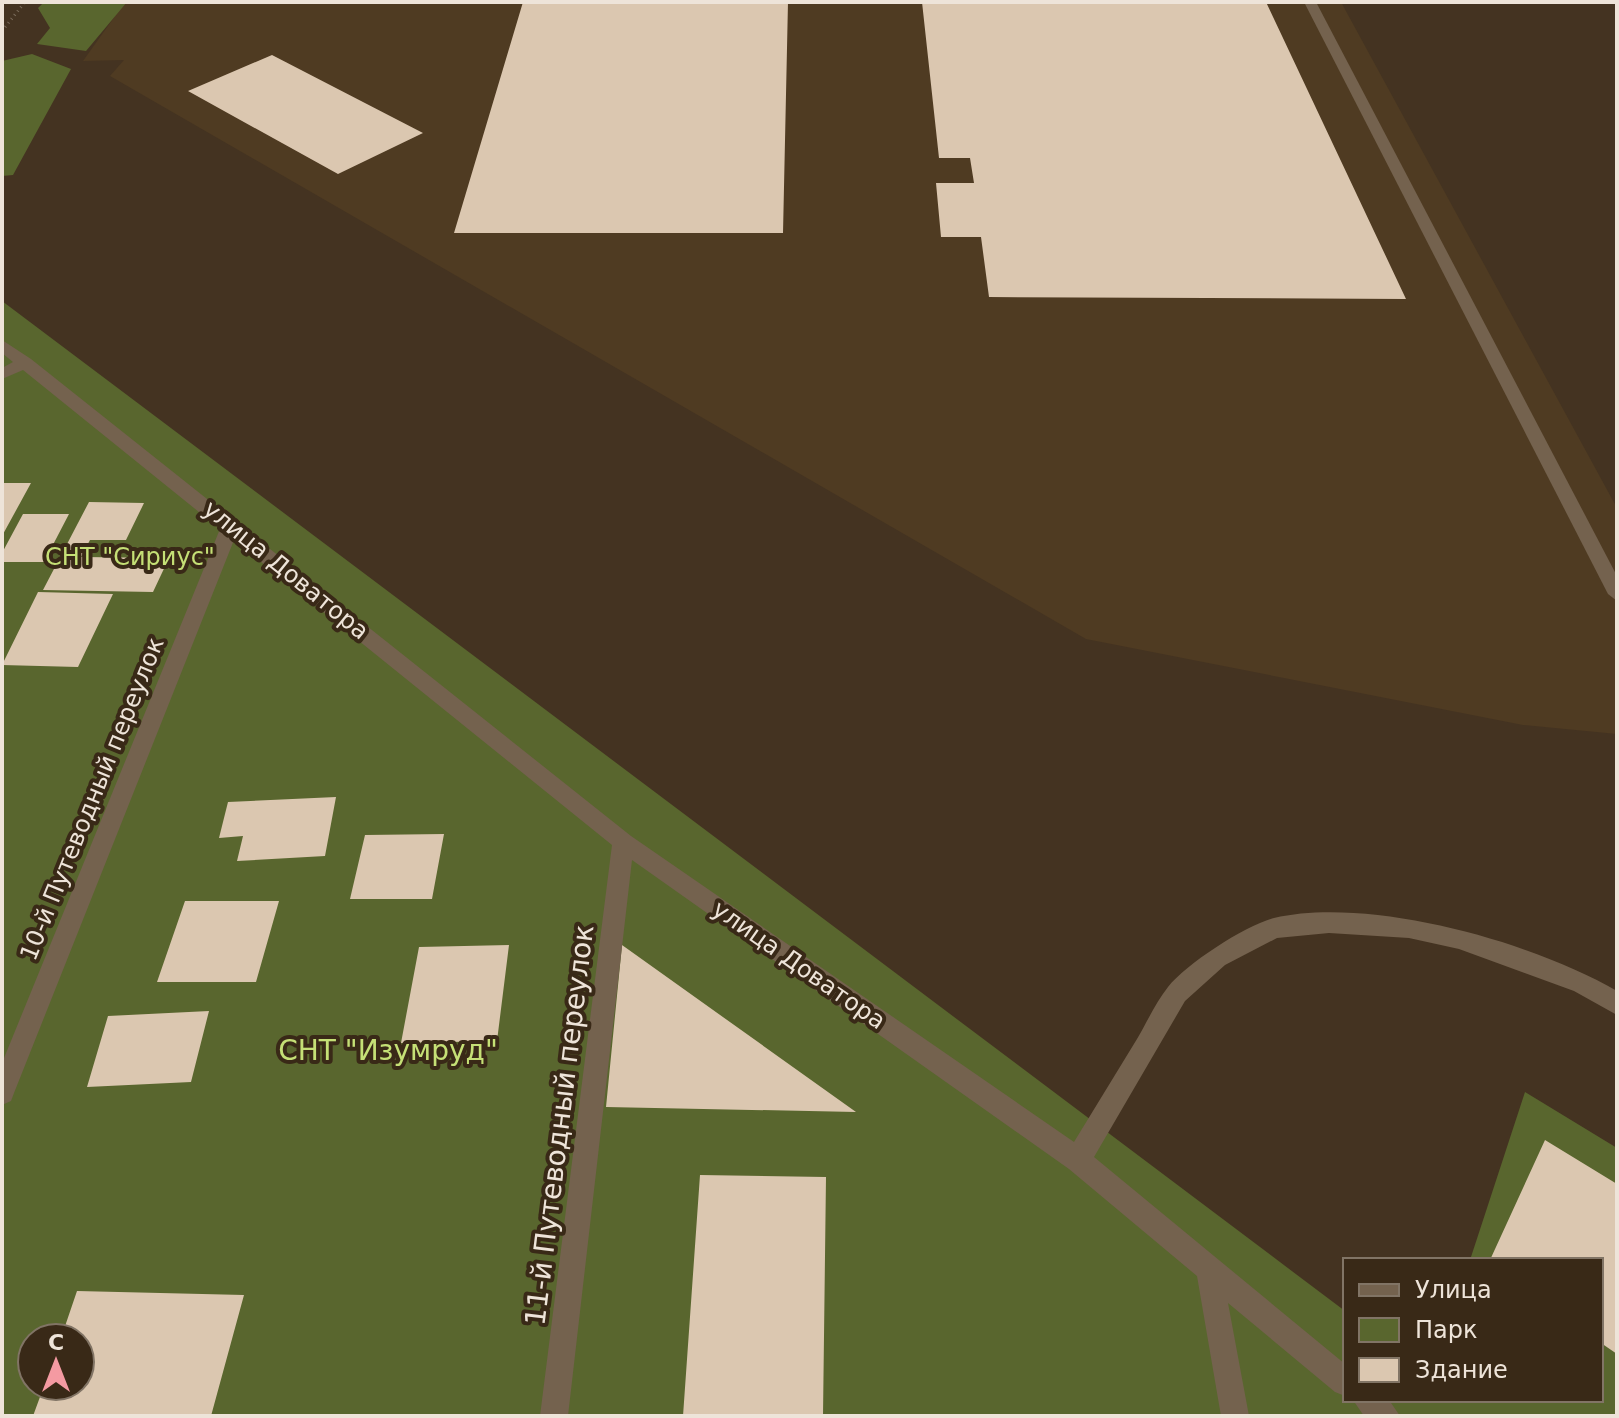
<svg xmlns="http://www.w3.org/2000/svg" width="1619" height="1418" font-family="'DejaVu Sans',sans-serif">
  <rect width="100%" height="100%" fill="#443321"/>
  <path fill="#4f3b22" d="M125,2H1341L1617,508V734L1523,725L1086,639L110,76L124,60L83,61Z"/>
  <path fill="#59662e" fill-rule="evenodd" d="M44,2H127L86,51L37,44L50,28L38,8Z
    M32,54L71,69L13,175L2,176V61Z
    M2,301L1345,1311V1400H1601V1260H1470L1525,1092L1617,1148V1416H2ZM32,1338H80V1386H32Z"/>
  <path fill="#dbc7b0" d="M523,2H788L783,233H454Z
    M922,2H1266L1406,299L989,297L981,237H941L936,183H974L970,158H939Z
    M272,55L423,133L338,174L188,91Z
    M2,483H31L2,536Z
    M89,502L144,503L126,540H90L81,557L169,558L153,592L43,590Z
    M23,514H69L44,562H2V553Z
    M38,592L113,594L78,667L2,665Z
    M336,797L325,856L237,861L243,836L219,838L228,802Z
    M444,834L432,899H350L365,835Z
    M185,901H279L256,982H157Z
    M509,945L497,1041L401,1043L419,947Z
    M622,945L856,1112L606,1107Z
    M209,1011L191,1082L87,1087L108,1016Z
    M1545,1140L1617,1184V1354L1601,1343V1260H1490Z
    M700,1175L826,1177L823,1416H683Z
    M77,1291L244,1295L211,1416H33L44,1386H80V1338H61Z"/>
  <g fill="none" stroke-linecap="round" stroke-linejoin="round">
    <path stroke="#7a6b5b" stroke-width="3" stroke-dasharray="1 4" stroke-linecap="butt" d="M2,31L25,2"/>
    <path fill="#74624e" fill-rule="evenodd" d="M1304,2H1316L1617,576V601L1608,594Z"/>
    <path fill="#74624e" fill-rule="evenodd" d="M2,340L31,359L631,836L1074,1142C1095,1108 1116,1073 1137,1039C1147,1022 1156,1002 1168,987C1186,964 1246,925 1274,918C1370,896 1533,942 1617,991V1015L1574,991L1459,949L1409,938L1329,933L1277,938L1225,965L1185,1001L1094,1157L1345,1364V1396L1335,1392L1228,1303L1249,1416H1221L1197,1276L1069,1169L632,860L568,1416H540L612,845L234,540L14,1093L11,1101L2,1105V1063L220,529L23,370L2,379V368L13,362L2,353Z
      M1353,1400H1389L1400,1416H1364Z"/>
  </g>
  <g text-anchor="middle" stroke-width="8" stroke-linejoin="round" paint-order="stroke">
    <g font-size="24" fill="#c5e076" stroke="#392917">
      <text x="130" y="565">СНТ "Сириус"</text>
    </g>
    <g font-size="24" fill="#eee4d9" stroke="#392917">
      <text transform="translate(286 570) rotate(39)" y="8">улица Доватора</text>
      <text transform="translate(92 799) rotate(-68)" y="8">10-й Путеводный переулок</text>
      <text transform="translate(799 965) rotate(35)" y="8">улица Доватора</text>
    </g>
    <g font-size="28" fill="#c5e076" stroke="#392917">
      <text x="388" y="1060">СНТ "Изумруд"</text>
    </g>
    <g font-size="28" fill="#eee4d9" stroke="#392917">
      <text transform="translate(559 1125) rotate(-83)" y="10">11-й Путеводный переулок</text>
    </g>
  </g>
  <rect width="1619" height="1418" fill="none" stroke="#eee4d9" stroke-width="8"/>
  <rect x="1343" y="1258" width="260" height="144" fill="#392917" stroke="#817465" stroke-width="2"/>
  <rect x="1359" y="1284" width="40" height="12" fill="#74624e" stroke="#817465" stroke-width="2"/>
  <text x="1415" y="1298" font-size="24" fill="#eee4d9">Улица</text>
  <rect x="1359" y="1318" width="40" height="24" fill="#59662e" stroke="#817465" stroke-width="2"/>
  <text x="1415" y="1338" font-size="24" fill="#eee4d9">Парк</text>
  <rect x="1359" y="1358" width="40" height="24" fill="#dbc7b0" stroke="#817465" stroke-width="2"/>
  <text x="1415" y="1378" font-size="24" fill="#eee4d9">Здание</text>
  <g transform="translate(56 1362)"><circle r="38" fill="#392917" stroke="#817465" stroke-width="2"/>
  <path d="M0-6L14 30L0 20L-14 30Z" fill="#f49aa2"/>
  <text y="-12" font-size="22" font-weight="bold" text-anchor="middle" fill="#eee4d9">С</text>
  </g>
</svg>
